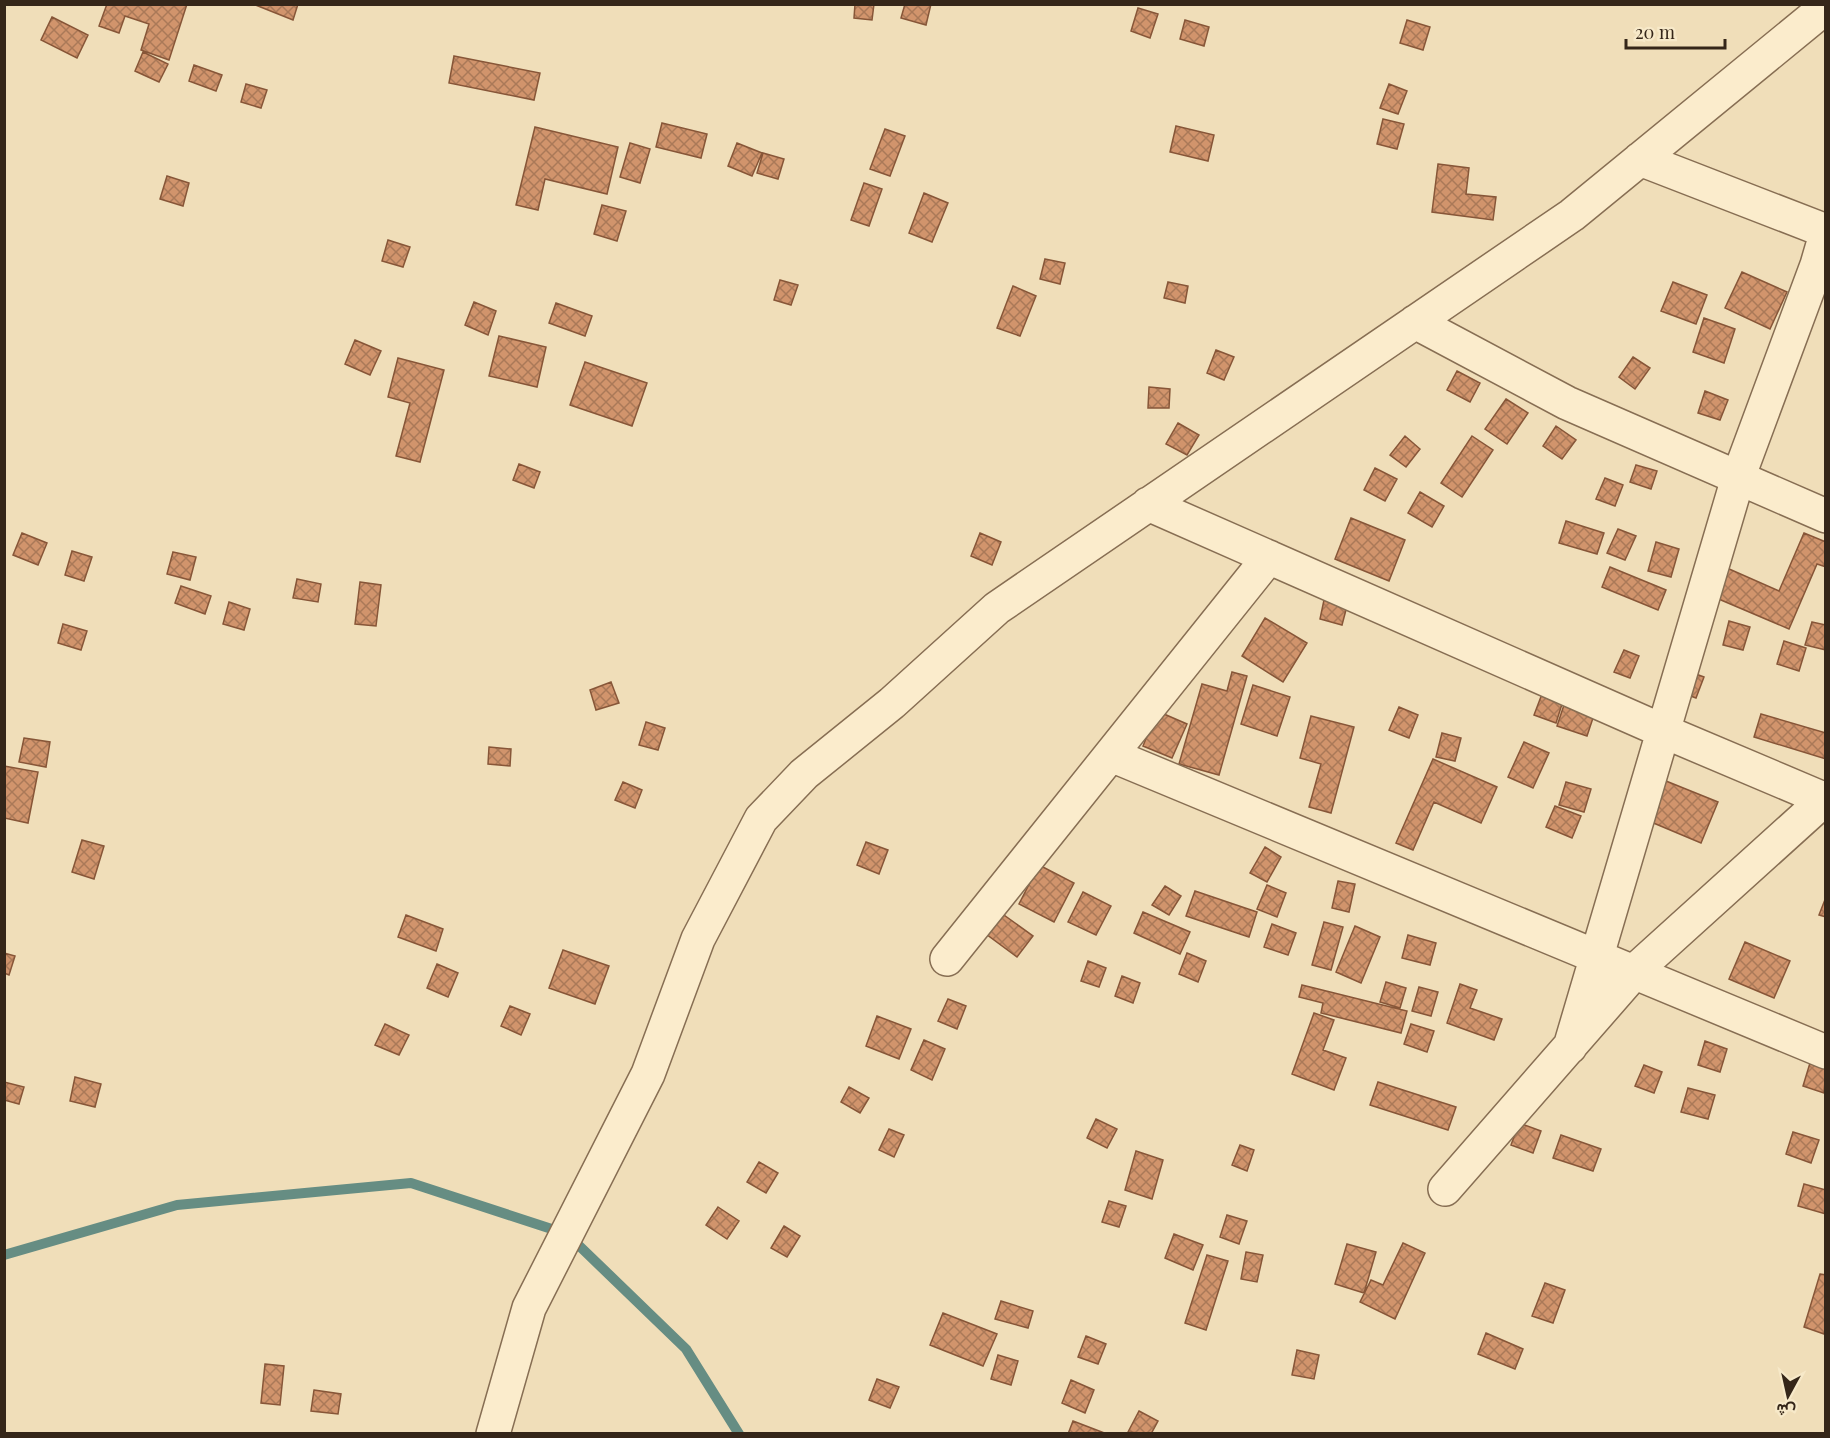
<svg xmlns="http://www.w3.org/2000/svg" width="1830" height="1438" font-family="'Playfair Display',Vazirmatn,serif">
  <defs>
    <pattern id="building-cross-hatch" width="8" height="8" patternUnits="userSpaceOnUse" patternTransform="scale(1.5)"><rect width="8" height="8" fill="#d1946c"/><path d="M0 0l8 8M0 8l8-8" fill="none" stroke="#aa7958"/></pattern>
  </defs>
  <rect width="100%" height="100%" fill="#f0deb9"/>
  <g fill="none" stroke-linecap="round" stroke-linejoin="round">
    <path stroke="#668d83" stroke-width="10" d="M4,1255L177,1205L411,1183L567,1234L686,1349L739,1434"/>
  </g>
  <path fill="url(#building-cross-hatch)" stroke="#875638" stroke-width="1.5" d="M107,4H187L169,60L141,50L149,24L125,16L119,33L99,26Z
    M253,4H298L293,20Z
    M855,4H874L872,20L854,18Z
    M905,4H931L926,25L901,18Z
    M1138,8L1158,14L1150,38L1131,31Z
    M52,17L88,35L77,58L41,40Z
    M1185,20L1209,27L1204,46L1180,39Z
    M1407,20L1430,27L1423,50L1400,43Z
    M143,52L168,64L159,82L135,71Z
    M454,56L540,73L534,100L449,83Z
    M194,65L222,75L216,91L189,81Z
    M246,84L267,90L261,108L241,102Z
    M1389,84L1407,91L1398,114L1380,108Z
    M1383,119L1404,124L1397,149L1377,144Z
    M662,123L707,134L701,158L656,147Z
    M1176,126L1214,135L1208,161L1170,152Z
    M535,127L618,147L607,194L545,179L538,210L516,205Z
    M885,129L905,136L890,176L870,169Z
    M630,143L650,149L640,183L620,177Z
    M737,143L762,153L752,176L728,166Z
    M763,153L784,159L778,179L757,173Z
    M1438,164L1469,168L1466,194L1496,197L1493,220L1432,212Z
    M167,176L189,183L183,206L160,199Z
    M864,183L882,189L869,226L851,220Z
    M924,193L948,203L932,242L909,233Z
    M602,205L626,211L617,241L594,234Z
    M388,240L410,247L403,267L382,261Z
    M1045,259L1065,263L1060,284L1040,279Z
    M1742,272L1787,292L1770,329L1725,308Z
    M780,280L798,285L791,305L774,300Z
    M1168,282L1188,286L1185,303L1164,298Z
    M1673,282L1707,295L1696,324L1661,311Z
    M1013,286L1036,296L1020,336L997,328Z
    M474,302L496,311L488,335L465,325Z
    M556,303L592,316L585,336L549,323Z
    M1704,318L1735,329L1724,363L1693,352Z
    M499,336L546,347L537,387L489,376Z
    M355,340L381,351L370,375L345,364Z
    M1216,350L1234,357L1224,380L1207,373Z
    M1633,357L1650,368L1635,389L1619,377Z
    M398,358L444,370L420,462L396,456L410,403L388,397Z
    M585,362L647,383L632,426L570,405Z
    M1457,371L1480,383L1470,402L1447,390Z
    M1149,387L1170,389L1169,408H1148Z
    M1705,391L1728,400L1720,420L1698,413Z
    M1506,399L1528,413L1507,444L1485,429Z
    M1178,423L1199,435L1187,455L1166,444Z
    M1556,426L1576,440L1562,459L1543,446Z
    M1405,436L1420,449L1406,467L1390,455Z
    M1472,436L1493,450L1462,497L1441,483Z
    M519,464L540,472L534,488L513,480Z
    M1636,465L1657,471L1651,489L1630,482Z
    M1375,468L1397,479L1385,501L1364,490Z
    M1605,478L1623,485L1615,506L1596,499Z
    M1420,492L1444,506L1432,527L1408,513Z
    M1351,518L1405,540L1389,581L1335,559Z
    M1566,521L1604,533L1597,554L1559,543Z
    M1618,529L1636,536L1625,560L1607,553Z
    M22,533L47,543L38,565L13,555Z
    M980,533L1001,542L992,565L971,556Z
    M1804,533L1826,542V567L1817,564L1789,629L1714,597L1727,568L1779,591Z
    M1656,542L1679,549L1671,577L1648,571Z
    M72,551L92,557L84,581L65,575Z
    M173,552L196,557L190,580L167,574Z
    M1610,567L1666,590L1658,610L1602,587Z
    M297,579L321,584L318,602L293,598Z
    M360,582L381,585L376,626L355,624Z
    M181,586L211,596L205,614L175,603Z
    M1324,600L1347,606L1342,625L1320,619Z
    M229,602L250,609L244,630L223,624Z
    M1265,618L1307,643L1283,682L1242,656Z
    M1729,621L1750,627L1743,650L1723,645Z
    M1812,622L1826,625V650L1805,645Z
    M63,624L87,631L81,650L58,643Z
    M1784,641L1806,648L1799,671L1777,664Z
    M1624,650L1639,656L1630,678L1614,672Z
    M1685,670L1704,677L1696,698L1677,691Z
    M1232,672L1247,676L1219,775L1179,764L1202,684L1227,691Z
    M611,682L619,703L596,710L590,690Z
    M1253,685L1290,697L1277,736L1241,724Z
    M1542,694L1563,701L1556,723L1534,715Z
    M1564,705L1594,715L1587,736L1557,726Z
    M1399,707L1418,715L1409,738L1389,730Z
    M1157,711L1187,724L1172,758L1143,746Z
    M1761,714L1826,733V759L1754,737Z
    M1311,716L1354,727L1331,813L1309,807L1321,764L1300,758Z
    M646,722L665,728L658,750L639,745Z
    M1442,733L1461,738L1455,761L1436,757Z
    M24,738L50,742L46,767L19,762Z
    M1524,742L1549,753L1533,788L1508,777Z
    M489,747L511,749L510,766L488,764Z
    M1433,759L1497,787L1481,823L1434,802L1413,850L1396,843Z
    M4,766L38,772L28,823L4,818Z
    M1661,779L1718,802L1701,843L1644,819Z
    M623,782L642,790L635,808L615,800Z
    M1566,782L1591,789L1584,812L1559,805Z
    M1555,806L1581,816L1572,838L1546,827Z
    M82,840L104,846L94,879L72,872Z
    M866,842L888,850L879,874L857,865Z
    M1265,847L1281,857L1267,882L1250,873Z
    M1039,865L1074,883L1054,922L1019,904Z
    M1338,881L1355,884L1349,912L1332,908Z
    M1267,885L1286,893L1277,917L1257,909Z
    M1165,886L1181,896L1169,915L1152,905Z
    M1195,891L1257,912L1249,937L1186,916Z
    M1083,892L1111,906L1096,935L1068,922Z
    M1826,897V917L1819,915Z
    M997,910L1033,936L1017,957L982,931Z
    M1143,912L1190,932L1180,954L1134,933Z
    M406,915L443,929L436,951L398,937Z
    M1324,922L1343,927L1331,970L1312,965Z
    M1272,924L1296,933L1288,955L1264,947Z
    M1355,926L1380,937L1361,983L1336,972Z
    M1408,935L1436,943L1430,965L1402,958Z
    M1745,942L1790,961L1774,998L1729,979Z
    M563,950L609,966L595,1004L549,988Z
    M4,953L15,956L9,975L4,973Z
    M1187,953L1206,961L1198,982L1179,974Z
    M1088,961L1106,968L1099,987L1081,981Z
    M437,964L458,973L448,997L427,988Z
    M1122,976L1140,983L1133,1003L1115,996Z
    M1386,982L1406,988L1400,1008L1380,1002Z
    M1460,984L1477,990L1470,1008L1502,1019L1494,1040L1447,1023Z
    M1302,985L1407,1011L1401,1033L1321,1013L1323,1003L1299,997Z
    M1419,987L1438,992L1431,1016L1412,1011Z
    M948,999L966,1006L957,1029L938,1021Z
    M510,1006L530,1014L521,1035L501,1026Z
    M1314,1013L1334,1020L1323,1050L1346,1058L1334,1090L1292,1074Z
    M877,1016L911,1029L899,1059L866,1046Z
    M385,1024L409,1035L399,1055L375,1045Z
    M1411,1024L1434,1031L1427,1052L1404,1044Z
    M924,1040L945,1049L932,1080L911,1070Z
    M1705,1041L1727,1049L1720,1072L1698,1065Z
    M1810,1063L1826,1069L1824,1093L1803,1086Z
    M1644,1065L1662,1072L1654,1093L1635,1086Z
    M75,1077L101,1084L95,1107L70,1101Z
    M4,1082L24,1087L19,1104L4,1100Z
    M1378,1082L1456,1107L1448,1130L1370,1105Z
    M849,1087L869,1098L860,1113L841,1102Z
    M1688,1088L1715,1095L1708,1119L1681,1112Z
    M1096,1119L1117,1129L1107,1148L1087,1138Z
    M1519,1123L1541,1131L1533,1153L1511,1145Z
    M889,1129L904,1135L894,1157L879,1150Z
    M1793,1132L1819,1140L1811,1163L1786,1154Z
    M1561,1135L1601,1149L1593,1171L1553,1158Z
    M1240,1145L1254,1150L1247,1171L1232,1165Z
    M1136,1151L1163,1160L1152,1199L1125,1190Z
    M759,1162L778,1173L766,1193L747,1182Z
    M1804,1184L1826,1190V1214L1798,1206Z
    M1109,1201L1126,1206L1119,1227L1102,1222Z
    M718,1207L739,1221L727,1239L706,1225Z
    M1227,1215L1247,1221L1239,1244L1220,1237Z
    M784,1226L800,1236L787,1257L771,1248Z
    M1174,1234L1203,1245L1193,1270L1165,1258Z
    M1403,1243L1425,1253L1395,1319L1360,1302L1371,1280L1383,1285Z
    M1347,1244L1376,1252L1364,1293L1335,1284Z
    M1246,1252L1263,1255L1257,1282L1241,1279Z
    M1207,1255L1228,1261L1206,1330L1185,1323Z
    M1820,1274L1826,1275V1328L1824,1334L1804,1327Z
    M1545,1283L1565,1290L1553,1323L1532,1316Z
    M1001,1301L1033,1311L1028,1328L995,1319Z
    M943,1313L997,1334L983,1366L930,1345Z
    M1486,1333L1523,1349L1515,1369L1478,1354Z
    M1086,1336L1106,1344L1098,1364L1078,1357Z
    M1297,1350L1319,1355L1314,1379L1292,1375Z
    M998,1355L1018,1361L1011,1385L991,1379Z
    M265,1364L284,1366L280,1405L261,1403Z
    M877,1379L899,1387L890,1408L869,1400Z
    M1071,1380L1094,1390L1085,1413L1062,1403Z
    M314,1390L341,1394L338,1414L311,1411Z
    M1139,1411L1158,1421L1151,1434L1128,1432Z
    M1073,1421L1107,1434H1068Z"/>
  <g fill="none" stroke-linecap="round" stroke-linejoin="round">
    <g stroke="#876e53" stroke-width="36">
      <path id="minor" d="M1640,159L1826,231
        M1415,322L1567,403L1826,516
        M1148,504L1663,731L1826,800
        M1111,755L1826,1052
        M947,959L1269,557
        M1570,1047L1738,478L1817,265L1826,234
        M1445,1189L1639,967L1826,798
        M493,1434L529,1308L648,1074L698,939L761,819L804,774L892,703L997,608L1572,215L1826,7"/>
    </g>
    <use href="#minor" stroke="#fbeccc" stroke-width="33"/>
  </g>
  <rect width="1830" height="1438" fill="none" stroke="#352619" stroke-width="12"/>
  <g transform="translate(1788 1396) rotate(188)" stroke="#f7e9c9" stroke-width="4.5" paint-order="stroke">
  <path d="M0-4.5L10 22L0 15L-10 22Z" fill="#352619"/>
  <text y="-9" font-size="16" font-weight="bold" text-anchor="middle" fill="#352619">ش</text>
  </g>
  <path d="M1626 39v9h99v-9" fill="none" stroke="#352619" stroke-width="3"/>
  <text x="1635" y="39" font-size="18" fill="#352619" stroke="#f7e9c9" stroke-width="4.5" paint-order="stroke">20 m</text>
</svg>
